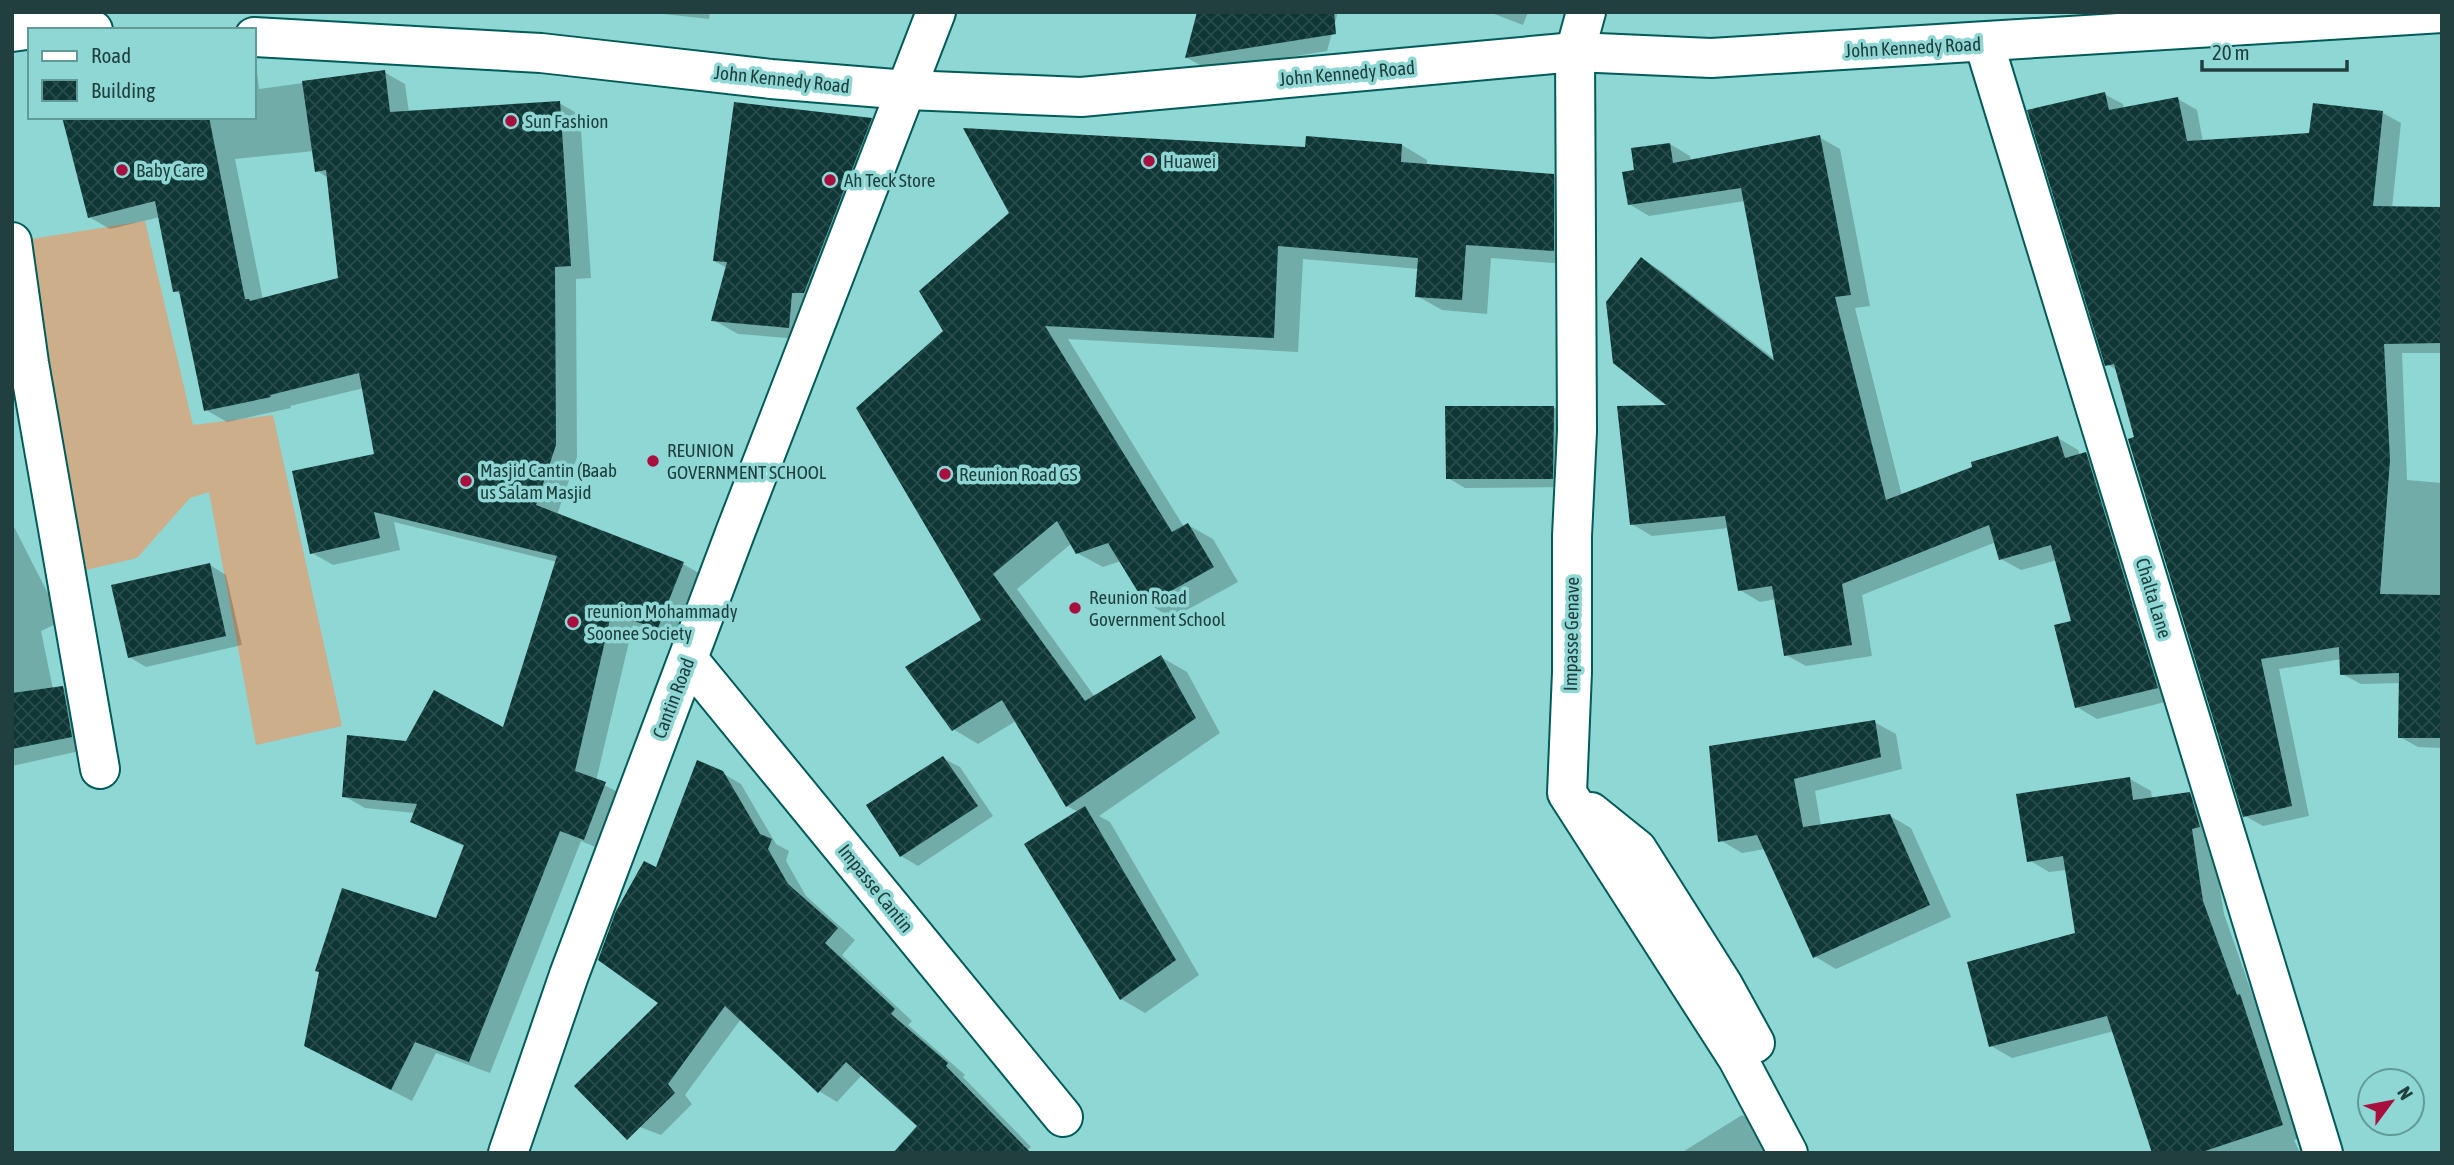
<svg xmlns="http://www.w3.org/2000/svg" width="2454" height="1165" font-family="'Asap Condensed',sans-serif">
  <defs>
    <pattern id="building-cross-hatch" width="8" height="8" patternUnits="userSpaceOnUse" patternTransform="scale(1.75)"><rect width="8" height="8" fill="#0e3635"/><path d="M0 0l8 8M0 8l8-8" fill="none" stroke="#284b4b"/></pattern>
  </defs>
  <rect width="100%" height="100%" fill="#8ed7d4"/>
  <path fill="#ccae8a" d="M145,221L193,425L273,415L342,726L256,745L209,492L190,498L137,558L78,572L12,242Z"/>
  <path fill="#0003" fill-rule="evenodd" d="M645,12H710L709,19Z
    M1199,12H1338L1327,51L1209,70L1187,58Z
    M1489,12H1528L1523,25Z
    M254,69L257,72L259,89L384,72L405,84L409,113L559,103L580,115L591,278L576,279L577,457L557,515L683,564L704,576L680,639L633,625L596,781L626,796L605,851L581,841L490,1073L436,1053L412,1101L327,1057L437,921L465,847L412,821L415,813L365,808L344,796L407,743L504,730L557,562L394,522L400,550L333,565L312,553L376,455L364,388L290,406L291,408L227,422L206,410L182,295L175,291L160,217L110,229L89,217L63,117H254ZM314,151L316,170L328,178L340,280L263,300L235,159Z
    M2104,94L2123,104L2124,109L2178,99L2197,110L2203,142L2311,135L2383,113L2401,123L2392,208L2442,209V353H2402L2407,480L2442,483V748L2418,747L2400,737L2401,683L2361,684L2342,674V659L2279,669L2309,816L2263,826L2245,816L2118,371L2107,364Z
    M871,119L895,133L813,340L738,334L713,320L727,268L714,261Z
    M1819,137L1840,149L1870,306L1855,308L1902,496L2058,438L2078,450L2080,455L2086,453L2106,465L2177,699L2097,719L2077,707L2073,623L2057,560L2021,570L2001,559L1996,542L1862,595L1872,656L1806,666L1786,655L1776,599L1760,602L1740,590L1729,528L1652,536L1632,524L1671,407L1641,259L1661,271L1776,360L1745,201L1649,216L1629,204L1636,171L1670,144L1690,156L1691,161Z
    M1402,145L1427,160V166L1553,176L1578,190L1579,265L1491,258L1487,314L1442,310L1417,296L1419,269L1303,259L1298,352L1068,339L1184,527L1188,525L1213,539L1238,582L1172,618L1147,603L1121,561L1103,567L1077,553L1072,543L1017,589L1095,697L1161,657L1187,672L1220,733L1099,816L1110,822L1199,975L1145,1013L1121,999L1078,812L1067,806L1016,721L978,744L953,729L983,621L858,409L1307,148Z
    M1553,407L1570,417L1569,487L1465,488L1448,478Z
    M12,523L62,621L41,631L53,689L63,688L84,700L93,748L12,766Z
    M210,565L226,575L242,645L146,667L129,657Z
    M1874,722L1896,734L1902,769L1815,791L1821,826L1890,816L1911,828L1951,917L1836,969L1814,956L1765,849L1742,853L1720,840L1711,747Z
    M943,758L960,767L993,816L918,866L901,856Z
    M722,773L741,784L776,844L789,851L786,861L806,896L855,940L842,955L912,1021L908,1025L965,1075L963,1077L1031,1147L1025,1153L920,1126L862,1075L837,1102L819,1091L741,1019L685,1095L692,1104L661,1135L616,1118L660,1003L657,869Z
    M2130,779L2151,791L2152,799L2189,794L2210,806L2212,840L2224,914L2256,1005L2261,1008L2303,1137L2294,1140L2300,1153H2154L2114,1031L2012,1058L1991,1046L2077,935L2067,870L2049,872L2029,860Z
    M1742,1115L1759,1125L1774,1153H1681Z"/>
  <path fill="url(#building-cross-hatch)" d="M1197,12H1334L1336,34L1185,58Z
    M385,70L390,112L560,101L571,266L555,267L556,445L536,505L684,562L658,628L611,615L575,771L606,782L584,840L560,831L469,1062L415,1042L391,1090L304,1046L319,972L315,971L342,888L436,918L464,845L410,822L417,804L342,797L347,735L406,741L434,690L503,727L557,556L374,512L380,538L310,554L292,471L374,454L359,373L270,395L271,397L204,411L179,291L173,292L155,201L88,218L62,117H209L245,299H249L250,301L338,278L326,170L315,172L302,81Z
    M2105,92L2109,110L2178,97L2187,141L2309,133L2313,103L2383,111L2373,206L2442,207V343L2384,344L2390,460L2380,594L2442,595V738H2398L2399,673L2340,675L2339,647L2261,659L2292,806L2243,817L2128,439L2134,437L2114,364L2105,366L2027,110Z
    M734,102L872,118L804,293H792L789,328L711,321L727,262L713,261Z
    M963,128L1305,147L1306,136L1402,144L1401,162L1554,174V251L1466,245L1462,300L1415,297L1418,258L1278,246L1274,338L1045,326L1172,532L1188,523L1214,567L1146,605L1108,543L1076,554L1057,521L993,574L1085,701L1161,655L1196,718L1066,807L1002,700L952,731L905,667L981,620L856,408L943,331L919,291L1009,213Z
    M1820,135L1851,295L1835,297L1886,500L1972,467L1971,462L2058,436L2065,458L2086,452L2158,688L2075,708L2054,625L2071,621L2051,545L1999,560L1989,525L1842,584L1852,645L1784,656L1772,586L1738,591L1725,516L1630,525L1617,406L1666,405L1613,363L1606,302L1641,257L1774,361L1741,188L1628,205L1622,172L1634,170L1631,148L1670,143L1673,163Z
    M1445,406H1554L1553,479H1446Z
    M210,563L226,636L128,658L111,585Z
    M63,686L72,737L12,749V693Z
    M1875,720L1881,757L1794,779L1803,827L1890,814L1930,905L1813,958L1757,835L1718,842L1709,746Z
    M943,756L978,806L900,857L866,805Z
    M697,760L723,771L760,834L772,839L768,849L788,884L838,928L825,943L895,1009L891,1014L948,1063L946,1066L1031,1153H893L917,1126L846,1062L818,1093L725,1006L668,1084L675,1093L627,1140L574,1086L658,1003L598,960L616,911L644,861L656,867Z
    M2130,777L2133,800L2190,792L2200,827L2192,829L2203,901L2237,995L2240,994L2283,1125L2199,1153H2152L2107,1016L1989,1047L1967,962L2075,933L2063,856L2027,862L2016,794Z
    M1085,806L1176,960L1120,1000L1024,844Z"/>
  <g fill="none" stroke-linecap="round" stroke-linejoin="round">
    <g stroke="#005b59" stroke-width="42">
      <path id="minor" d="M1586,12L1575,52L1577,431L1572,536V672L1567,793L1738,1059L1788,1153
        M1984,43L2323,1153
        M12,242L29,363L100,769
        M688,659L1063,1117
        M1591,812L1637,849L1723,985L1755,1043
        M508,1153L569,975L735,533L936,12"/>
    </g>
    <g stroke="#005b59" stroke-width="42">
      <path id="major" d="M12,32L41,28L93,30
        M254,37L541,53L771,79L907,90L1081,97L1575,52L1711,58L2442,13"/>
    </g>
    <use href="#minor" stroke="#fff" stroke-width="38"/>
    <use href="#major" stroke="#fff" stroke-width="38"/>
  </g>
  <g fill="#a70f3e" stroke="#8ed7d4" stroke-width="2.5">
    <circle cx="511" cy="121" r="7"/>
    <circle cx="1149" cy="161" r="7"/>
    <circle cx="122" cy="170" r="7"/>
    <circle cx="830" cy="180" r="7"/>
    <circle cx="653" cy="461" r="7"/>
    <circle cx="945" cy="474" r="7"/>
    <circle cx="466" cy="481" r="7"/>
    <circle cx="1075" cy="608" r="7"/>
    <circle cx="573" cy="622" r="7"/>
  </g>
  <g text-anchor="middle" stroke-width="7" stroke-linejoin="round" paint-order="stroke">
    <g font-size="19" fill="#203f3e" stroke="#8ed7d4">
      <text transform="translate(1913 47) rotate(-3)" y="7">John Kennedy Road</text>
      <text transform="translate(1347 73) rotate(-5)" y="7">John Kennedy Road</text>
      <text transform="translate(782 79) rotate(6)" y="7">John Kennedy Road</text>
      <text transform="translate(2154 598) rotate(73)" y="7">Chalta Lane</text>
      <text transform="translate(1571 634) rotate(-89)" y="7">Impasse Genave</text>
      <text transform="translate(673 698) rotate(-69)" y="7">Cantin Road</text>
      <text transform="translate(876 888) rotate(51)" y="7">Impasse Cantin</text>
    </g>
    <g font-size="19" fill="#203f3e" stroke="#8ed7d4" text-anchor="start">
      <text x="525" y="128">Sun Fashion</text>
      <text x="1163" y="168">Huawei</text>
      <text x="136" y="177">Baby Care</text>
      <text x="844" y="187">Ah Teck Store</text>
      <text x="667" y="457">REUNION<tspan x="667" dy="22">GOVERNMENT SCHOOL</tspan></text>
      <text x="480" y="477">Masjid Cantin (Baab<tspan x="480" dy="22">us Salam Masjid</tspan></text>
      <text x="959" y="481">Reunion Road GS</text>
      <text x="1089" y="604">Reunion Road<tspan x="1089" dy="22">Government School</tspan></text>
      <text x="587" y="618">reunion Mohammady<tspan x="587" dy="22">Soonee Society</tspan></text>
    </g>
  </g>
  <rect width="2454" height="1165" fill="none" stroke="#203f3e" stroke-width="28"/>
  <rect x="28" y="28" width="228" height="91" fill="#8ed7d4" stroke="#629a98" stroke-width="2"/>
  <rect x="42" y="51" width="35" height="10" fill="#ffffff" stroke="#629a98" stroke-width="2"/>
  <text x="91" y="63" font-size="21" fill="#203f3e">Road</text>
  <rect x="42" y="80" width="35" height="21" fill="url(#building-cross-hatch)" stroke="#629a98" stroke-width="2"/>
  <text x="91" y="98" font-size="21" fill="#203f3e">Building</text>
  <g transform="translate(2391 1102) rotate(58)"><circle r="33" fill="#8ed7d4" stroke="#629a98" stroke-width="2"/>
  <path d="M0-5L12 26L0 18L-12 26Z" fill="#a70f3e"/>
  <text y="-10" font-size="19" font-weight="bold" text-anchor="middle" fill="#203f3e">N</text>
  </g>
  <path d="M2202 60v10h145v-10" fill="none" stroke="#203f3e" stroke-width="3.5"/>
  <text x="2212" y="60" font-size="21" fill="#203f3e" stroke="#8ed7d4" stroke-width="5" paint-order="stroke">20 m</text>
</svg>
